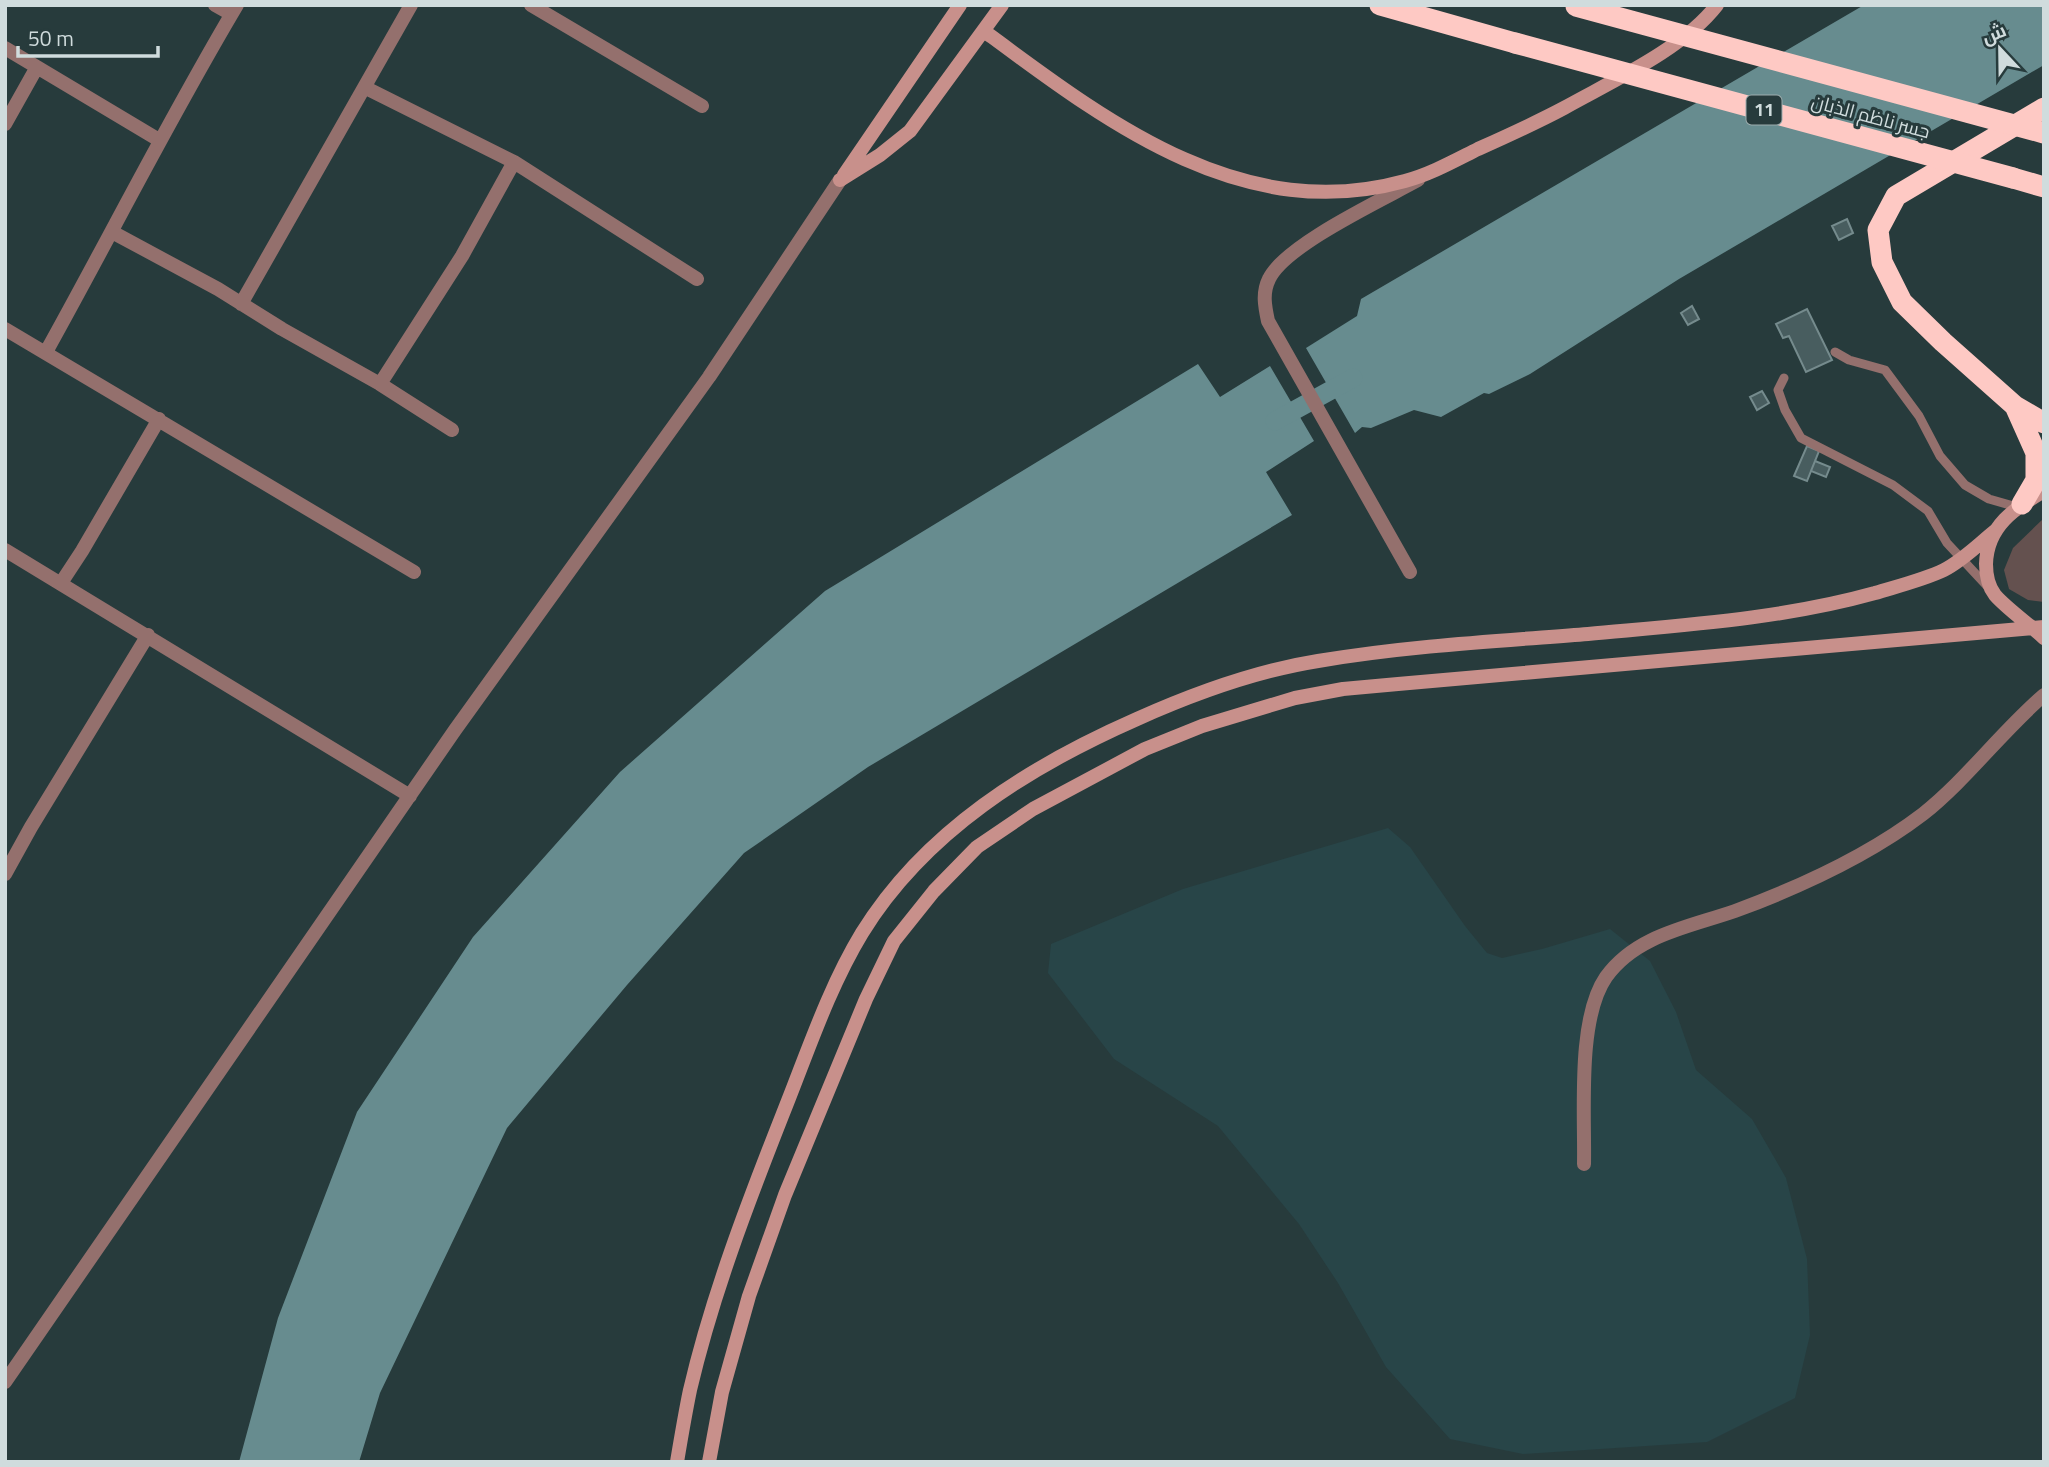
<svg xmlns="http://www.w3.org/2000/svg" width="2049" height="1467" font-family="'Titillium Web',Cairo,sans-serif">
  <rect width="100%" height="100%" fill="#273b3c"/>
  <path fill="#284548" d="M1388,828L1410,847L1465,926L1487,953L1502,958L1542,949L1610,929L1650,961L1676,1012L1696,1070L1752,1119L1786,1178L1807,1259L1810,1335L1795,1398L1707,1442L1523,1454L1450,1439L1386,1367L1338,1283L1299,1224L1218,1126L1114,1059L1048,973L1051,944L1183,889Z"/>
  <path fill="#64514f" d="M2044,518V602L2028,600L2009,589L2004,570L2013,548Z"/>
  <path fill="#678c8f" d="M1864,5H2044V65L1679,279L1530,374L1489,394L1484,393L1441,417L1414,410L1371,428L1362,427L1355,433L1306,348L1357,316L1361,299Z
    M1198,364L1220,397L1270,366L1314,441L1266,472L1292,515L868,767L744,853L627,985L507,1128L380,1393L359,1462H239L278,1318L357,1112L473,937L620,772L825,591Z"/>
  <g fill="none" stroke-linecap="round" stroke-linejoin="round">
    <path stroke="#678c8f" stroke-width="19" d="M1275,421L1353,378"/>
  </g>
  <path fill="#485d5f" stroke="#758b8d" stroke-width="2" d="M1847,219L1853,233L1839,240L1832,226Z
    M1692,306L1699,319L1688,325L1681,313Z
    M1807,309L1832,360L1806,372L1789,336L1783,338L1776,324Z
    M1762,391L1769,403L1757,410L1750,397Z
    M1807,446L1819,451L1807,481L1794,476Z
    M1815,461L1830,467L1826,477L1811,471Z"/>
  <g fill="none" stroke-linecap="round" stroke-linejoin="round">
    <path stroke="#94706d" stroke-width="9" d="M1835,352L1849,360L1885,370L1919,416L1940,456L1965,485L1989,499L2017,507
      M1784,378L1778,390L1785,410L1801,438L1893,485L1928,511L1947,543L1987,586"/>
    <path stroke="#94706d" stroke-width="14" d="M215,5L231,14
      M531,5L702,106
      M5,48L159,140
      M366,88L514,162L697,279
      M5,124L37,67
      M112,232L218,289L282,329L380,384L452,430
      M241,304L411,5
      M5,329L414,572
      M46,352C110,237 169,119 237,5
      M380,384L462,256L514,162
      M5,550L410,796
      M1410,572L1268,321C1265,307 1262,293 1269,279C1285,245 1382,200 1418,180
      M61,583L82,551L159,419
      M5,874L31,827L148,635
      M1584,1164C1585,1112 1577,1019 1606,977C1636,935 1689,927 1735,911C1800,887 1868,856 1923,814C1967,779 2001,732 2044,695
      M5,1382L455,730L709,377L840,180"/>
    <path stroke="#c8908b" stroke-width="14" d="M984,31C1107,122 1242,226 1405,181C1431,174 1454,161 1478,149C1507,136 1536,123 1564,108C1612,81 1683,49 1717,5
      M844,175L960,5
      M840,180L880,155L910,131L1002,5
      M2044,491C2015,508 1987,526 1986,564C1986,574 1988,586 1995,595C2006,608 2030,625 2044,638
      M677,1462C681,1438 685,1414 690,1390C712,1296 747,1205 782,1116C807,1054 828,989 862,933C925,831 1030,766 1137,719C1195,693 1255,671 1318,661C1407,646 1498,641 1588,634C1684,625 1782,619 1875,593C1898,586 1923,580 1944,570C1962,561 1979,544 1995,531
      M709,1462L722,1392L749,1296L785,1195L866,999L894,941L934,891L977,847L1033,809L1145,749L1202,726L1295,698L1343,689L1398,684L2044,627"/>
    <path stroke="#fec9c4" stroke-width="21" d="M1380,5L1515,43
      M2044,108L1896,196L1878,230L1882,262L1902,302L1943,342L2015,406L2044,423
      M2013,178L2044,187
      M2015,406L2036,453V480L2022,504"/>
    <path stroke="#fec9c4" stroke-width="21" d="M1576,6L2044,133
      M1515,43L2013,178"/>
  </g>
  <g text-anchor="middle" stroke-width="6" stroke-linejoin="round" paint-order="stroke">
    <rect fill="#273b3c" stroke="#9dacad" stroke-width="2" x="1746.5" y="95.5" width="35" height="29" rx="5"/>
    <g font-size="18" font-weight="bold" fill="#d0dcdd">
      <text x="1764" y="116">11</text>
    </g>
    <g font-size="19" fill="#d0dcdd" stroke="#273b3c">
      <text transform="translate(1871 116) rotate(15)" y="7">جسر ناظم الذبان</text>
    </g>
  </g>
  <rect width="2049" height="1467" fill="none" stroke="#d0dcdd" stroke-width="14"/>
  <g transform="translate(2000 49) rotate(338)" stroke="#273b3c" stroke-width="5" paint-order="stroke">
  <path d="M0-5L12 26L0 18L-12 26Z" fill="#d0dcdd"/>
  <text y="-10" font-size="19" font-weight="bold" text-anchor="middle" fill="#d0dcdd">ش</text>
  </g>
  <path d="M18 46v10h140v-10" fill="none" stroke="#d0dcdd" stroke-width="3.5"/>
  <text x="28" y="46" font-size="21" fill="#d0dcdd" stroke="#273b3c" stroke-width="5" paint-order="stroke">50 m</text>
</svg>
